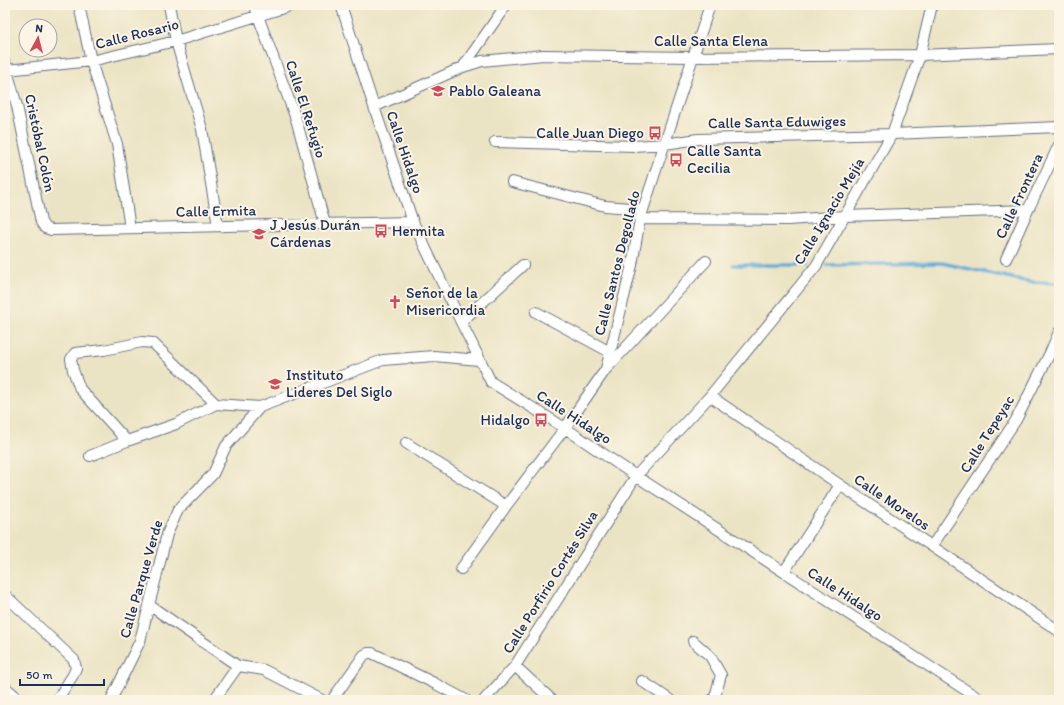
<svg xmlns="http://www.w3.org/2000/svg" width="1064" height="705" font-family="Itim,sans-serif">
  <rect width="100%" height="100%" fill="#fcf5e5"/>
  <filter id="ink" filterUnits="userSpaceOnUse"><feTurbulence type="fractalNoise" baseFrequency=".025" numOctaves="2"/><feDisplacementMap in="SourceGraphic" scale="8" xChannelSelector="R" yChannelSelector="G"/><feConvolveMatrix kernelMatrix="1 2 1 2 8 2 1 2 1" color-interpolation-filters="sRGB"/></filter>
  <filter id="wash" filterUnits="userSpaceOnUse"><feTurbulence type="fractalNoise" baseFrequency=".012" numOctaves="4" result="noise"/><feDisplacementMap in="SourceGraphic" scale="16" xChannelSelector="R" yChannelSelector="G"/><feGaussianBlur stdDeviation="0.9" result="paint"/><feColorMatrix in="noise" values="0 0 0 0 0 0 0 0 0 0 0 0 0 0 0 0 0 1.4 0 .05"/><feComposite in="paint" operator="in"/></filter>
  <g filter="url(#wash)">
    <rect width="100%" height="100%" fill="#ebe4c4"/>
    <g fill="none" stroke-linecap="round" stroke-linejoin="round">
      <path stroke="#61abd9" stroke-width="3.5" d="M733,265H807
        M827,265L942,263L1030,282L1059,283"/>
    </g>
  </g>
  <g filter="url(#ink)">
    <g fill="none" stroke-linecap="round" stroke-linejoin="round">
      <g stroke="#646e82" stroke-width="12">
        <path id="minor" d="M79,5L91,61L117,144L130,228
          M169,5L176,41L202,129L218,226
          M255,5L258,16L296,119L325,224
          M341,5L374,107L413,222L461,322L491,382L565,428L636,476L981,700
          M5,63L17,106L41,222L45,228L51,230L413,222
          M463,67L506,5
          M7,70L91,61L176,41L293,5
          M374,107L463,67L482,61L543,55L693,57L920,55L1059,49
          M495,142L634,146L665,144L698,139L892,134L1059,127
          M512,182L605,206L643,209
          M640,219L788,220L844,216L1028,210
          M1006,259L1028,210L1059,145
          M536,312L610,352
          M461,322L523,265
          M607,368L706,261
          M710,396L840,485L1059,631
          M127,441L80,389L73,370L71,359L75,353L104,350L142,342L153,343L216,404
          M406,443L506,506
          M90,456L127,441L176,424L216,404L260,407
          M932,546L1016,420L1050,353L1059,332
          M461,569L506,506L565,428L606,369L632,265L640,219L710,5
          M784,572L840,485
          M5,595L74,660L76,668L73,675L57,700
          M149,605L238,666L264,670L322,700
          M693,641L710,656L721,675L715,697L712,700
          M515,666L552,700
          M642,681L670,700
          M5,687L20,700
          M111,700L140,641L167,534L178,510L213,474L226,446L260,407L383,360L434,356L479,360
          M214,700L238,666
          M332,700L364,655L368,653H372L434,683L466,700
          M484,700L515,666L636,476L710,396L816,266L892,134L920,55L932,5"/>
      </g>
      <use href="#minor" stroke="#fff" stroke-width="10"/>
    </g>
  </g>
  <defs>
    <g id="school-bare" transform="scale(1.08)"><path d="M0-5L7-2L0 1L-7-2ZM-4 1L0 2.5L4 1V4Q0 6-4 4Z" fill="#d1495b" stroke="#fcf5e5" stroke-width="2.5" paint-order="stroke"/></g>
    <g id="bus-bare" transform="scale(1.08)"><path d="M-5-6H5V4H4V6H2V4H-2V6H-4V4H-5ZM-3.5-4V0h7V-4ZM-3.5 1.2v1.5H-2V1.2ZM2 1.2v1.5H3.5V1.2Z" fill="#d1495b" stroke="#fcf5e5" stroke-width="2.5" paint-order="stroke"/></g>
    <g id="church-bare" transform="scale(1.08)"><path d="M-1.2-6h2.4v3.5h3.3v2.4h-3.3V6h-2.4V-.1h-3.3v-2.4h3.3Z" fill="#d1495b" stroke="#fcf5e5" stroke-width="2.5" paint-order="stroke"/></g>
    <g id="university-bare" transform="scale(1.08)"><path d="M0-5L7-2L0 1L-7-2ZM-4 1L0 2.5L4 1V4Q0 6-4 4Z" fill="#d1495b" stroke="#fcf5e5" stroke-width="2.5" paint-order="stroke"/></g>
  </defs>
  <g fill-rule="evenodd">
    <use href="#school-bare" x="438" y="91"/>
    <use href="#bus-bare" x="655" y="133"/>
    <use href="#bus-bare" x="676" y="160"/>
    <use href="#bus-bare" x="381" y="231"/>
    <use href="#school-bare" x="259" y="234"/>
    <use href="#church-bare" x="395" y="302"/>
    <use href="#university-bare" x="275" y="384"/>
    <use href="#bus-bare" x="541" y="420"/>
  </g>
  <g text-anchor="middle" stroke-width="4" stroke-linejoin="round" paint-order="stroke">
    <g font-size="15" fill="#1b2f5e" stroke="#fcf5e5">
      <text transform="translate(137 34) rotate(-14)" y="5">Calle Rosario</text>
      <text x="711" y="46">Calle Santa Elena</text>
      <text transform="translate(306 109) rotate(72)" y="5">Calle El Refugio</text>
      <text transform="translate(777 122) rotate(-1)" y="5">Calle Santa Eduwiges</text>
      <text transform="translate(40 143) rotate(78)" y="5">Cristóbal Colón</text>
      <text transform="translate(405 152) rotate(71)" y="5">Calle Hidalgo</text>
      <text transform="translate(1019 196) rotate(-65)" y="5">Calle Frontera</text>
      <text transform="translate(216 211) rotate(-1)" y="5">Calle Ermita</text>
      <text transform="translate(829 211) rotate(-59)" y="5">Calle Ignacio Mejía</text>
      <text transform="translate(617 263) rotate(-76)" y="5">Calle Santos Degollado</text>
      <text transform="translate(574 417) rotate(33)" y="5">Calle Hidalgo</text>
      <text transform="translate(987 434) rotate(-58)" y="5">Calle Tepeyac</text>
      <text transform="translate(892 502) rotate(34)" y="5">Calle Morelos</text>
      <text transform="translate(141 579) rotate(-74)" y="5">Calle Parque Verde</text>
      <text transform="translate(550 582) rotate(-58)" y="5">Calle Porfirio Cortés Silva</text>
      <text transform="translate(845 594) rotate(33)" y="5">Calle Hidalgo</text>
    </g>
    <g font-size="15" fill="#1b2f5e" stroke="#fcf5e5" text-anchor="start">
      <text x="449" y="96">Pablo Galeana</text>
      <text x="644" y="138" text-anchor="end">Calle Juan Diego</text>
      <text x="687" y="156">Calle Santa<tspan x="687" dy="17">Cecilia</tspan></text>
      <text x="270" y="230">J Jesús Durán<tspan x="270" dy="17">Cárdenas</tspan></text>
      <text x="392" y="236">Hermita</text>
      <text x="406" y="298">Señor de la<tspan x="406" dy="17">Misericordia</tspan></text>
      <text x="286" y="380">Instituto<tspan x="286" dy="17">Lideres Del Siglo</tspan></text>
      <text x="530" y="425" text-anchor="end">Hidalgo</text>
    </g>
  </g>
  <rect width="1064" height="705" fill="none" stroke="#fcf5e5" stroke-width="20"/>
  <g transform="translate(38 38) rotate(7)"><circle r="19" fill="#fcf5e5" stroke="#a2a6af"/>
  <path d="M0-3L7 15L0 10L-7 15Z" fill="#d1495b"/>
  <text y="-6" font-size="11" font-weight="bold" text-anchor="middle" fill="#1b2f5e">N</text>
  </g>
  <path d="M20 679v6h84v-6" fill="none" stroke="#1b2f5e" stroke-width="2"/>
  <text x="26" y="679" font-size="12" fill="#1b2f5e" stroke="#fcf5e5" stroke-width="3" paint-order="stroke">50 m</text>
</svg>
